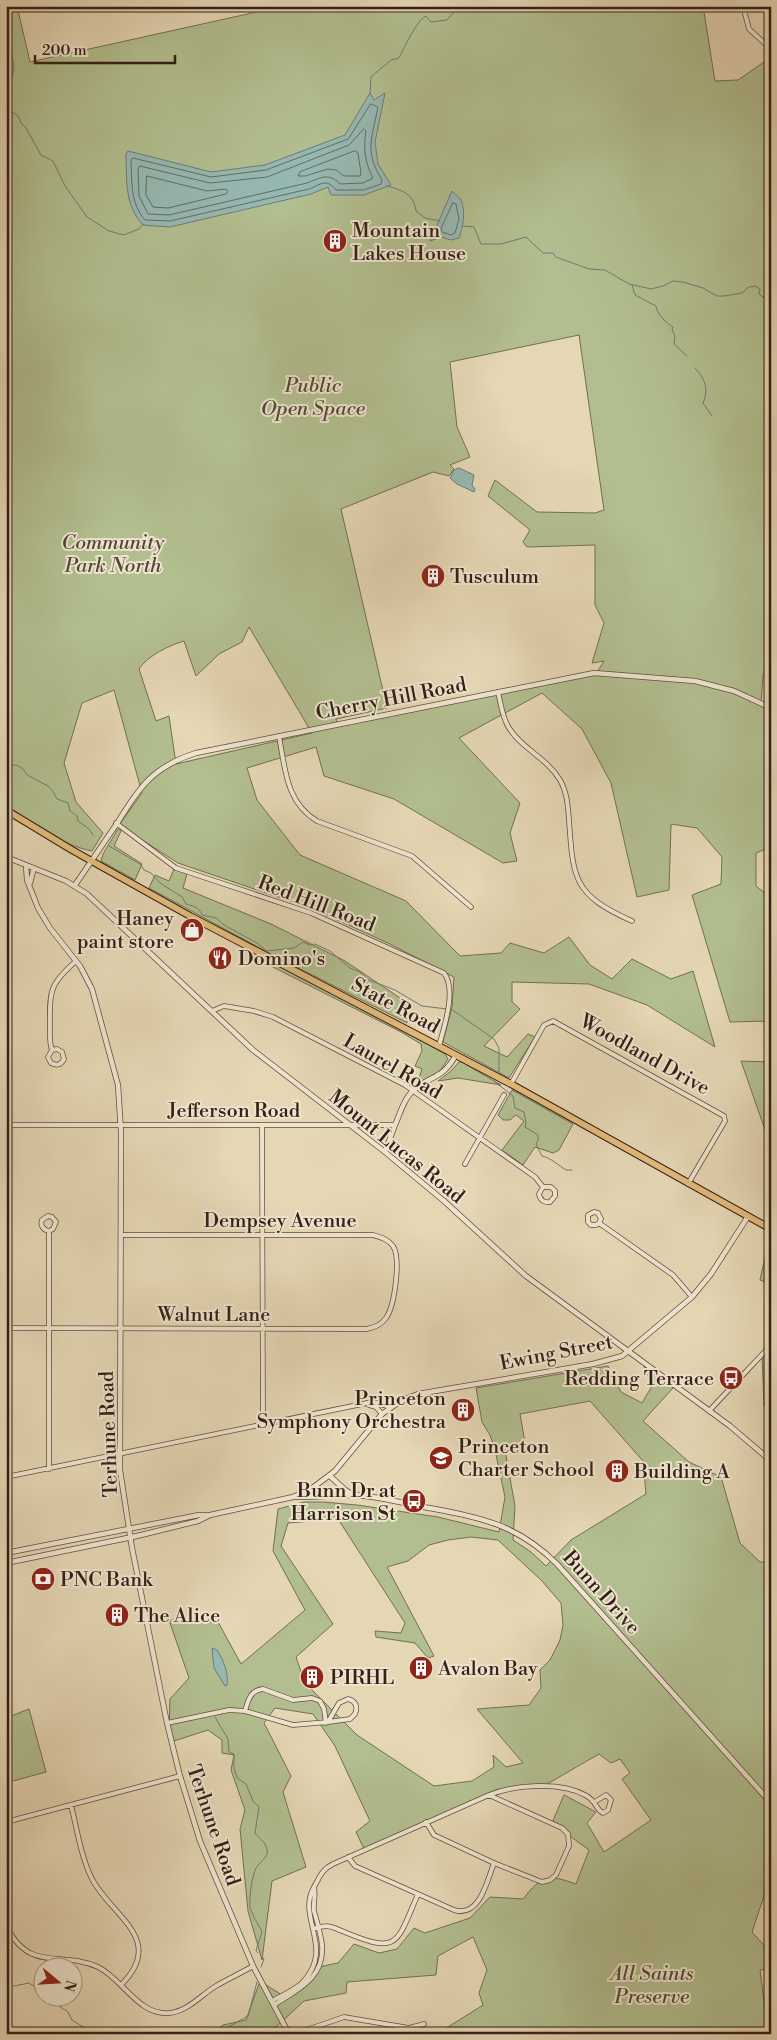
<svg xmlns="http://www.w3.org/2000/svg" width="777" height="2040" font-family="'Libre Bodoni',serif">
  <rect width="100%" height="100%" fill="#e5d6b4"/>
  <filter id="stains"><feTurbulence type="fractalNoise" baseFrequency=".004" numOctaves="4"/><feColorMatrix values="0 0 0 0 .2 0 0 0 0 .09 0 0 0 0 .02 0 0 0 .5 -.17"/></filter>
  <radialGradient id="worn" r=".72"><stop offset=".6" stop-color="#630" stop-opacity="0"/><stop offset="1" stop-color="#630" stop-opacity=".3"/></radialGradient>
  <path fill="#b2be8f" stroke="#726f53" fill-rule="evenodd" d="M6,6H17L30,62L284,6H703L715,81L738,80L767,60L771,63V131L767,152L771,153V670L763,675L761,704L771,709V750L766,821L771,826V847L756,853V886L771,898V933L766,937L771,1021L730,1022L692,895L721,884L722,857L697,828L671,824L669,890L637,897L611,783L582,729L542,693L459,738L520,803L510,833L517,861L503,863L394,799L324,776L316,747L247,768L257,800L300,855L406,901L460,956L501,953L510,943L544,953L569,937L590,965L612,979L632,959L671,979L693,971L715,1047L647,1005L589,984L512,982V1002L520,1009L484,1046L507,1057L528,1034L535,1037L509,1078L443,1042L452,1007L454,977L390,944L313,909L178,863L119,825L142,793L114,690L82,703L64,763L76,802L103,833L92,851C61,845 32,823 6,806ZM579,335L604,510L595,513L537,512L495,480L488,496L530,530L523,542L527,547L595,545V605L604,623L592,663L604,661L596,674L338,724L336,719L387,708L341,509L433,472L449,476L454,469L450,465L470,457L457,427L450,362ZM249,627L312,733L176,764L169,716L156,721L139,669C147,656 170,645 184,641L196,676L219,654L242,642Z
    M118,829L121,831L114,846L142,864L135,880L101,861L103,854Z
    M174,869L187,874L183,888L271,924L345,961L406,1002L407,1023L267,952L149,888L155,875L169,881Z
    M268,961L403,1030L445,1054L448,1059L440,1071L420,1082L419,1078L422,1069L415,1066L422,1051L421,1044L401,1032L267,964Z
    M741,1061L771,1062V1147Z
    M459,1062H462L501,1085L458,1078L438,1081L450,1072Z
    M512,1090L573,1124L559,1150L553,1153L535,1147L523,1165L502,1150L524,1121L516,1115L510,1120H503L498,1115Z
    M769,1240H771V1284L760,1280Z
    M769,1348L771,1406H764L762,1355Z
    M608,1366L621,1392L642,1403L652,1386L644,1366L673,1388L643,1421L689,1462L721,1477L740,1543L760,1562H771V1891L766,1890L752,1932L771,1953V1969L760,1970L765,2009L771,2011V2034H437L483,2005L479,1993L487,1970L473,1937L438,1956L436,1975L347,1982L346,1993L304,2001L276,2027L260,2034H212L223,2025L246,2020L260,1981L285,1997L314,1968L338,1963L354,1944L379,1953L397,1949L414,1928L425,1933L470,1918L490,1897L523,1899C542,1875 548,1874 576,1884L589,1850L552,1823L564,1795L596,1812L587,1823L604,1852L651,1820L622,1779L630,1773L620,1759L611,1763L599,1754L542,1787L510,1788L364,1849L356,1832L370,1821L335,1746L313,1714L275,1708L264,1723L291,1776L283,1792L306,1867L272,1881L262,1960L248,1911L240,1829L245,1810L231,1770L234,1755L222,1753V1740L208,1730L171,1742L169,1728L170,1699L189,1678L169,1620L218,1622L241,1664L305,1610L273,1551L278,1509L304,1502H323L357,1505L438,1517L499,1532L505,1497L495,1450L490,1435L482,1422L476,1388ZM590,1401L643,1461L646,1494L571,1540L546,1566L531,1552L513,1540L515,1506L505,1450L525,1443L520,1414ZM338,1519L405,1623L401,1633L375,1631L376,1637L415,1643L428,1658L434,1656L387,1567L408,1561L429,1545L448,1540L471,1537L498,1540L542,1581L561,1603L563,1625L560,1640L550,1660L540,1670L541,1688L529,1705L477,1709L523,1763L506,1767L493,1755L494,1767L472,1781L434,1786L357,1735L305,1683L296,1657L333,1624L281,1546L288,1523Z
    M29,1709L46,1772L6,1783V1718Z"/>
  <path fill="#96b8b2" stroke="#6e7b74" d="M370,93L374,100L385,93L375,142L378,164L391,185L364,195H331L328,187L311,194L170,227L143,225C124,204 127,180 126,154L128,151L211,172L265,165L345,135Z
    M452,191C455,194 459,197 461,200C466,212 463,227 459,238L451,240L441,237L430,241Z
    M459,468L474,475L472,485L475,489L474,492L457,484L450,478L454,470Z
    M212,1648L217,1650C223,1659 229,1674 227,1685L225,1686L214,1668Z"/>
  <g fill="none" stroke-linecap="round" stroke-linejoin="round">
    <path stroke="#646c64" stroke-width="1" d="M371,104L378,107C372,138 364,151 382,180L381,184L364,190H336C326,178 322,184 309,189L170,221L145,220C130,203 132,181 131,160L133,158L211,177L266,170L348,139Z
      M364,129L366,131C363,148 365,163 373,178L363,183L340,184C329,172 320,178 307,183L169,215L148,214L139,196L138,168L140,166L210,183L267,177L349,145Z
      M355,151L358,153L361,173L360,176H344L336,170L328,169L305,176H298L300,172Z
      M147,176L207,191L226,189L228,192L226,194L168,208L153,207L146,195Z
      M453,203L456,204L459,219L455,233L451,235L442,232L441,229Z"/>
    <path stroke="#6e7b74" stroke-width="1" d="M6,41L11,44L14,70L6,101
      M370,94L371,77L391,60L399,58C404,48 417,20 426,16L431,22L447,20L453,13L454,6
      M6,105L8,109L18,116L21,123L26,128L41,155L53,161L65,186L87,217L109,231L124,235L139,229L143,224
      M6,135L12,133L11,112
      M387,186C402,190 414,194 416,211L425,218L440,221
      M463,226L474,227L481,244H501L526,237L543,253H553L556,257L589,269L605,270L629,284L651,289L663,286L673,281L683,282L703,288L717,296H724L742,293L749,287L755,286L760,289L759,294L763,297L771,295
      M632,285L635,295L656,306C657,314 666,323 673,327L672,330L675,336L674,344L687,356
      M695,368C705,378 709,390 703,403L712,416
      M6,763L18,766L23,769L27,775L48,786L52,790L57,799L68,803L70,811L77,816L78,821L89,829L93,835
      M109,846L140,864L144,870L151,873L160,883L182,897L186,904C193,906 199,907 202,915L216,918L224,925L257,943L267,951L294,948L303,942L310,945L315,944L330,951L350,968L360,972L369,980L395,990L422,1006L447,1009
      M451,1009L494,1039L499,1048V1074
      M495,1082L513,1096L515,1108L524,1112L526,1123L525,1127L538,1135V1140L536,1144L542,1156C551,1158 558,1165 566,1170H572
      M215,1717L228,1739L229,1752L234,1754V1768L237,1778L246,1784L253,1801L259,1807L255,1833C259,1839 265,1841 267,1849C269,1858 260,1861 256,1868C252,1876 249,1898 250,1907C251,1914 259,1925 262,1932L256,1950L258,1953
      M261,1967L264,1959L262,1957
      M6,1985L14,1986L29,1983L40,1990L42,1996
      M43,1998L45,2002L56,2004L68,2012L72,2020L94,2034
      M216,2034L248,2016L257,1982"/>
    <g stroke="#604e3e" stroke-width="5.5">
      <path id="minor" d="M743,6L749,29L771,49
        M498,692C501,704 502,717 509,728C522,749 547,758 560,780C567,792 568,806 569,820C573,880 574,895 632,921
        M279,736C285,768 286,803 317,821L412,856L471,907
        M116,823L176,868L311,913L444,973C457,990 444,1027 439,1046
        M212,1011L224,1006L254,1011L273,1017L405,1085L535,1177L543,1187L539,1194C540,1200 544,1203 550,1202L555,1196V1191L551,1187H543
        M52,1050L57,1049L62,1052L64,1059C61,1065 57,1066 51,1063L48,1057L52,1050C49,1042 50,1032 50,1023C49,990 51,983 76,961
        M511,1084L544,1025L553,1021L724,1116L725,1121L688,1184
        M6,1125H349
        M262,1125L263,1425
        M465,1164L504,1095
        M599,1223L596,1225H591L588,1222V1215L594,1212L598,1213L601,1219L599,1223L673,1275L692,1297
        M49,1231C43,1230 40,1225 42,1220L48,1216L52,1217L56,1222L53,1229L49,1231V1469
        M6,1328L367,1329C375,1327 381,1325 386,1318C395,1305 401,1258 393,1246C388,1239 380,1237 373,1235H121
        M771,1335V1340
        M369,1405L376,1407L382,1414
        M709,1411L771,1345
        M6,1477L372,1402L391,1407
        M348,1699C356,1701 358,1707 355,1714L350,1719L328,1722L339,1703Z
        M245,1711C248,1701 250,1690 263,1689L293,1700L312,1698L320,1701L324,1709L326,1723
        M167,1723L229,1710L245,1711L293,1725L328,1722
        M489,1795C514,1785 560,1781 585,1795C597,1801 595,1809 603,1813L608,1810L611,1800L606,1795L596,1801
        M71,1805C77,1829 81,1857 92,1879C111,1916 167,1939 121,1985
        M6,1822L180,1776
        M348,1857L355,1866L454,1910C480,1918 487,1881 494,1863
        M6,1925C29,1974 62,1950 98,1967C123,1979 138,2016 170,2013C188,2011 201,1995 216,1986C228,1979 241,1973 253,1966
        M316,1928C327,1924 332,1927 342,1931C399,1955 396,1945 418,1894
        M272,2001C281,1996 294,1990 302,1983C336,1948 296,1918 314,1887C320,1877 321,1870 333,1864L489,1795L562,1828L568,1834L569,1846L556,1875L550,1880L542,1882L494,1863L434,1835L426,1822
        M274,2005C297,1990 325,1978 322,1945C321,1934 317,1922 314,1911C313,1903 316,1895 314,1888
        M295,2034L344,2017L409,2028L424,2024"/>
    </g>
    <g stroke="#604e3e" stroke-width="6">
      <path id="tertiary" d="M6,857L66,881L87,894L253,1050L385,1152L444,1201L526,1276L730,1426L771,1461
        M26,865L27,880L38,908L50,928L80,966L92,989L118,1085L121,1132L120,1470L132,1548L167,1723L180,1776L200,1841L253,1966L289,2034
        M30,883L34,868
        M75,885C89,865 102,845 116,825C140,787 152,767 196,753L594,673L695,681L734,691L771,708
        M350,1125H395C400,1114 404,1098 414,1090C432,1074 441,1081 456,1055
        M385,1152L395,1125
        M330,1476L344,1489L353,1495
        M297,1497C317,1497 335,1495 354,1495C376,1496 398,1502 419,1506C475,1517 514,1521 557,1564L771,1803
        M6,1553L199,1515H208
        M6,1563L137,1536L198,1521L210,1515L293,1497L311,1489L335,1471L382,1414L402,1400L418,1394L593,1364L622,1356L692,1297L711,1274L747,1218"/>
    </g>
    <g stroke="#332017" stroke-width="8">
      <path id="trunk" d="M6,810L72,850L190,916L511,1084L771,1229"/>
    </g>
    <use href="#minor" stroke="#eee4ce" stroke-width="4"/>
    <use href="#tertiary" stroke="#eee4ce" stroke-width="4.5"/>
    <use href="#trunk" stroke="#e2bb7a" stroke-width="6"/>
  </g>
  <defs>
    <g id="building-disc" transform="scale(1.25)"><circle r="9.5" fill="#8f2418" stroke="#eee4ce"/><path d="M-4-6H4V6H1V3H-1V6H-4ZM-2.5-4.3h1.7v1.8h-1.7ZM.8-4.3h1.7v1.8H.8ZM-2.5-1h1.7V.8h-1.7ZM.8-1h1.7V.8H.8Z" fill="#fff"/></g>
    <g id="shop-disc" transform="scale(1.25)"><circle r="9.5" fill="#8f2418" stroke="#eee4ce"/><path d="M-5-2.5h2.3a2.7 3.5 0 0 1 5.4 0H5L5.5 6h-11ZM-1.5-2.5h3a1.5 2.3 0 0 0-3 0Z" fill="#fff"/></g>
    <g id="restaurant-disc" transform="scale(1.25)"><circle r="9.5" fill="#8f2418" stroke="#eee4ce"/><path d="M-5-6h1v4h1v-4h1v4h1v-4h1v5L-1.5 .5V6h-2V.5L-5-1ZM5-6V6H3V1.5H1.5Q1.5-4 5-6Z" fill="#fff"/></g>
    <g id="bus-disc" transform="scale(1.25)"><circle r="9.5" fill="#8f2418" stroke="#eee4ce"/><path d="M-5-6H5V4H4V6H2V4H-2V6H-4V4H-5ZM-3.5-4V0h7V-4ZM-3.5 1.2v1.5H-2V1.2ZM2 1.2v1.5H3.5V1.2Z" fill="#fff"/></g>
    <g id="school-disc" transform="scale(1.25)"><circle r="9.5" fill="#8f2418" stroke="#eee4ce"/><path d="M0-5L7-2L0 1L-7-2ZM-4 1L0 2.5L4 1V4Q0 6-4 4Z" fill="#fff"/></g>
    <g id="bank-disc" transform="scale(1.25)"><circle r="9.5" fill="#8f2418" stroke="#eee4ce"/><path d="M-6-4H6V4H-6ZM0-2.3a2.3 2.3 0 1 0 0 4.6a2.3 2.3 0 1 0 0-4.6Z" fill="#fff"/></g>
  </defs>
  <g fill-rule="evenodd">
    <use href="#building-disc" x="335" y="241"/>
    <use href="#building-disc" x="433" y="576"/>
    <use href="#shop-disc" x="192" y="930"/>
    <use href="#restaurant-disc" x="220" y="958"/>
    <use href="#bus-disc" x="731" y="1378"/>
    <use href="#building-disc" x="463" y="1410"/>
    <use href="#school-disc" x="441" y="1458"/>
    <use href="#building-disc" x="617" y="1471"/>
    <use href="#bus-disc" x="414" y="1501"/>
    <use href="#bank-disc" x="43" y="1579"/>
    <use href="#building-disc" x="117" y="1615"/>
    <use href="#building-disc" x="421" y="1668"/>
    <use href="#building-disc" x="312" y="1677"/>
  </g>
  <g text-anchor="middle" stroke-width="4" stroke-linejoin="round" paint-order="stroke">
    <g font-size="20" fill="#332017" stroke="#eee4ce" text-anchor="start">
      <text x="352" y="237">Mountain<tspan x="352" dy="23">Lakes House</tspan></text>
      <text x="450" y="583">Tusculum</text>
      <text x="174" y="925" text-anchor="end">Haney<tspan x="174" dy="23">paint store</tspan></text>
      <text x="238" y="965">Domino's</text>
      <text x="714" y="1385" text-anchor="end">Redding Terrace</text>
      <text x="446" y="1405" text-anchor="end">Princeton<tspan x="446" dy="23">Symphony Orchestra</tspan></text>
      <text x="458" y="1453">Princeton<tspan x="458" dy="23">Charter School</tspan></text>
      <text x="634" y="1478">Building A</text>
      <text x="396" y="1497" text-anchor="end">Bunn Dr at<tspan x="396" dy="23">Harrison St</tspan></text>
      <text x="60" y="1586">PNC Bank</text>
      <text x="134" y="1622">The Alice</text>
      <text x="438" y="1675">Avalon Bay</text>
      <text x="330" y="1684">PIRHL</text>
    </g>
    <g font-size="20" font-style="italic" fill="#534835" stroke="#eee4ce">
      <text x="313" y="392">Public<tspan x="313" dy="23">Open Space</tspan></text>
      <text x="113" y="549">Community<tspan x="113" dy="23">Park North</tspan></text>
      <text x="652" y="1980">All Saints<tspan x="652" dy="23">Preserve</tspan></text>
    </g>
    <g font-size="20" fill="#332017" stroke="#eee4ce">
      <text transform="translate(391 698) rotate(-11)" y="7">Cherry Hill Road</text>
      <text transform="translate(317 903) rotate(21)" y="7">Red Hill Road</text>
      <text transform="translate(396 1005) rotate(28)" y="7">State Road</text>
      <text transform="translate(645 1054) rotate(29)" y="7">Woodland Drive</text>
      <text transform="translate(393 1066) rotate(30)" y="7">Laurel Road</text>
      <text x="234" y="1117">Jefferson Road</text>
      <text transform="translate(397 1146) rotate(39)" y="7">Mount Lucas Road</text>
      <text x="280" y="1227">Dempsey Avenue</text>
      <text x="214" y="1321">Walnut Lane</text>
      <text transform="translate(556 1352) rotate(-11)" y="7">Ewing Street</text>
      <text transform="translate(108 1434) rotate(-92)" y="7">Terhune Road</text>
      <text transform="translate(602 1592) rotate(48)" y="7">Bunn Drive</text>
      <text transform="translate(214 1825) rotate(71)" y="7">Terhune Road</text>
    </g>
  </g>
  <rect width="777" height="2040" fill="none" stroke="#e5d6b4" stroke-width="25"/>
  <rect x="8" y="8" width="762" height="2025" fill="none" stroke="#332017" stroke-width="2.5"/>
  <rect x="12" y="12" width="752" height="2015" fill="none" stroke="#332017"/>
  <g transform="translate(58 1982) rotate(108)"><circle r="24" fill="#eee4ce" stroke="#a39685"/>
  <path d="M0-4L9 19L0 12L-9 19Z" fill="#8f2418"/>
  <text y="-8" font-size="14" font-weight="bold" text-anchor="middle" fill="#332017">N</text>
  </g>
  <path d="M35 55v8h140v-8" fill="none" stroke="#332017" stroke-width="2.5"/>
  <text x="42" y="55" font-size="15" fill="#332017" stroke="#eee4ce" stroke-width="4" paint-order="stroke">200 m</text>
  <rect width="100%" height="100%" filter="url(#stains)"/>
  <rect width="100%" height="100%" fill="url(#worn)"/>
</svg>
